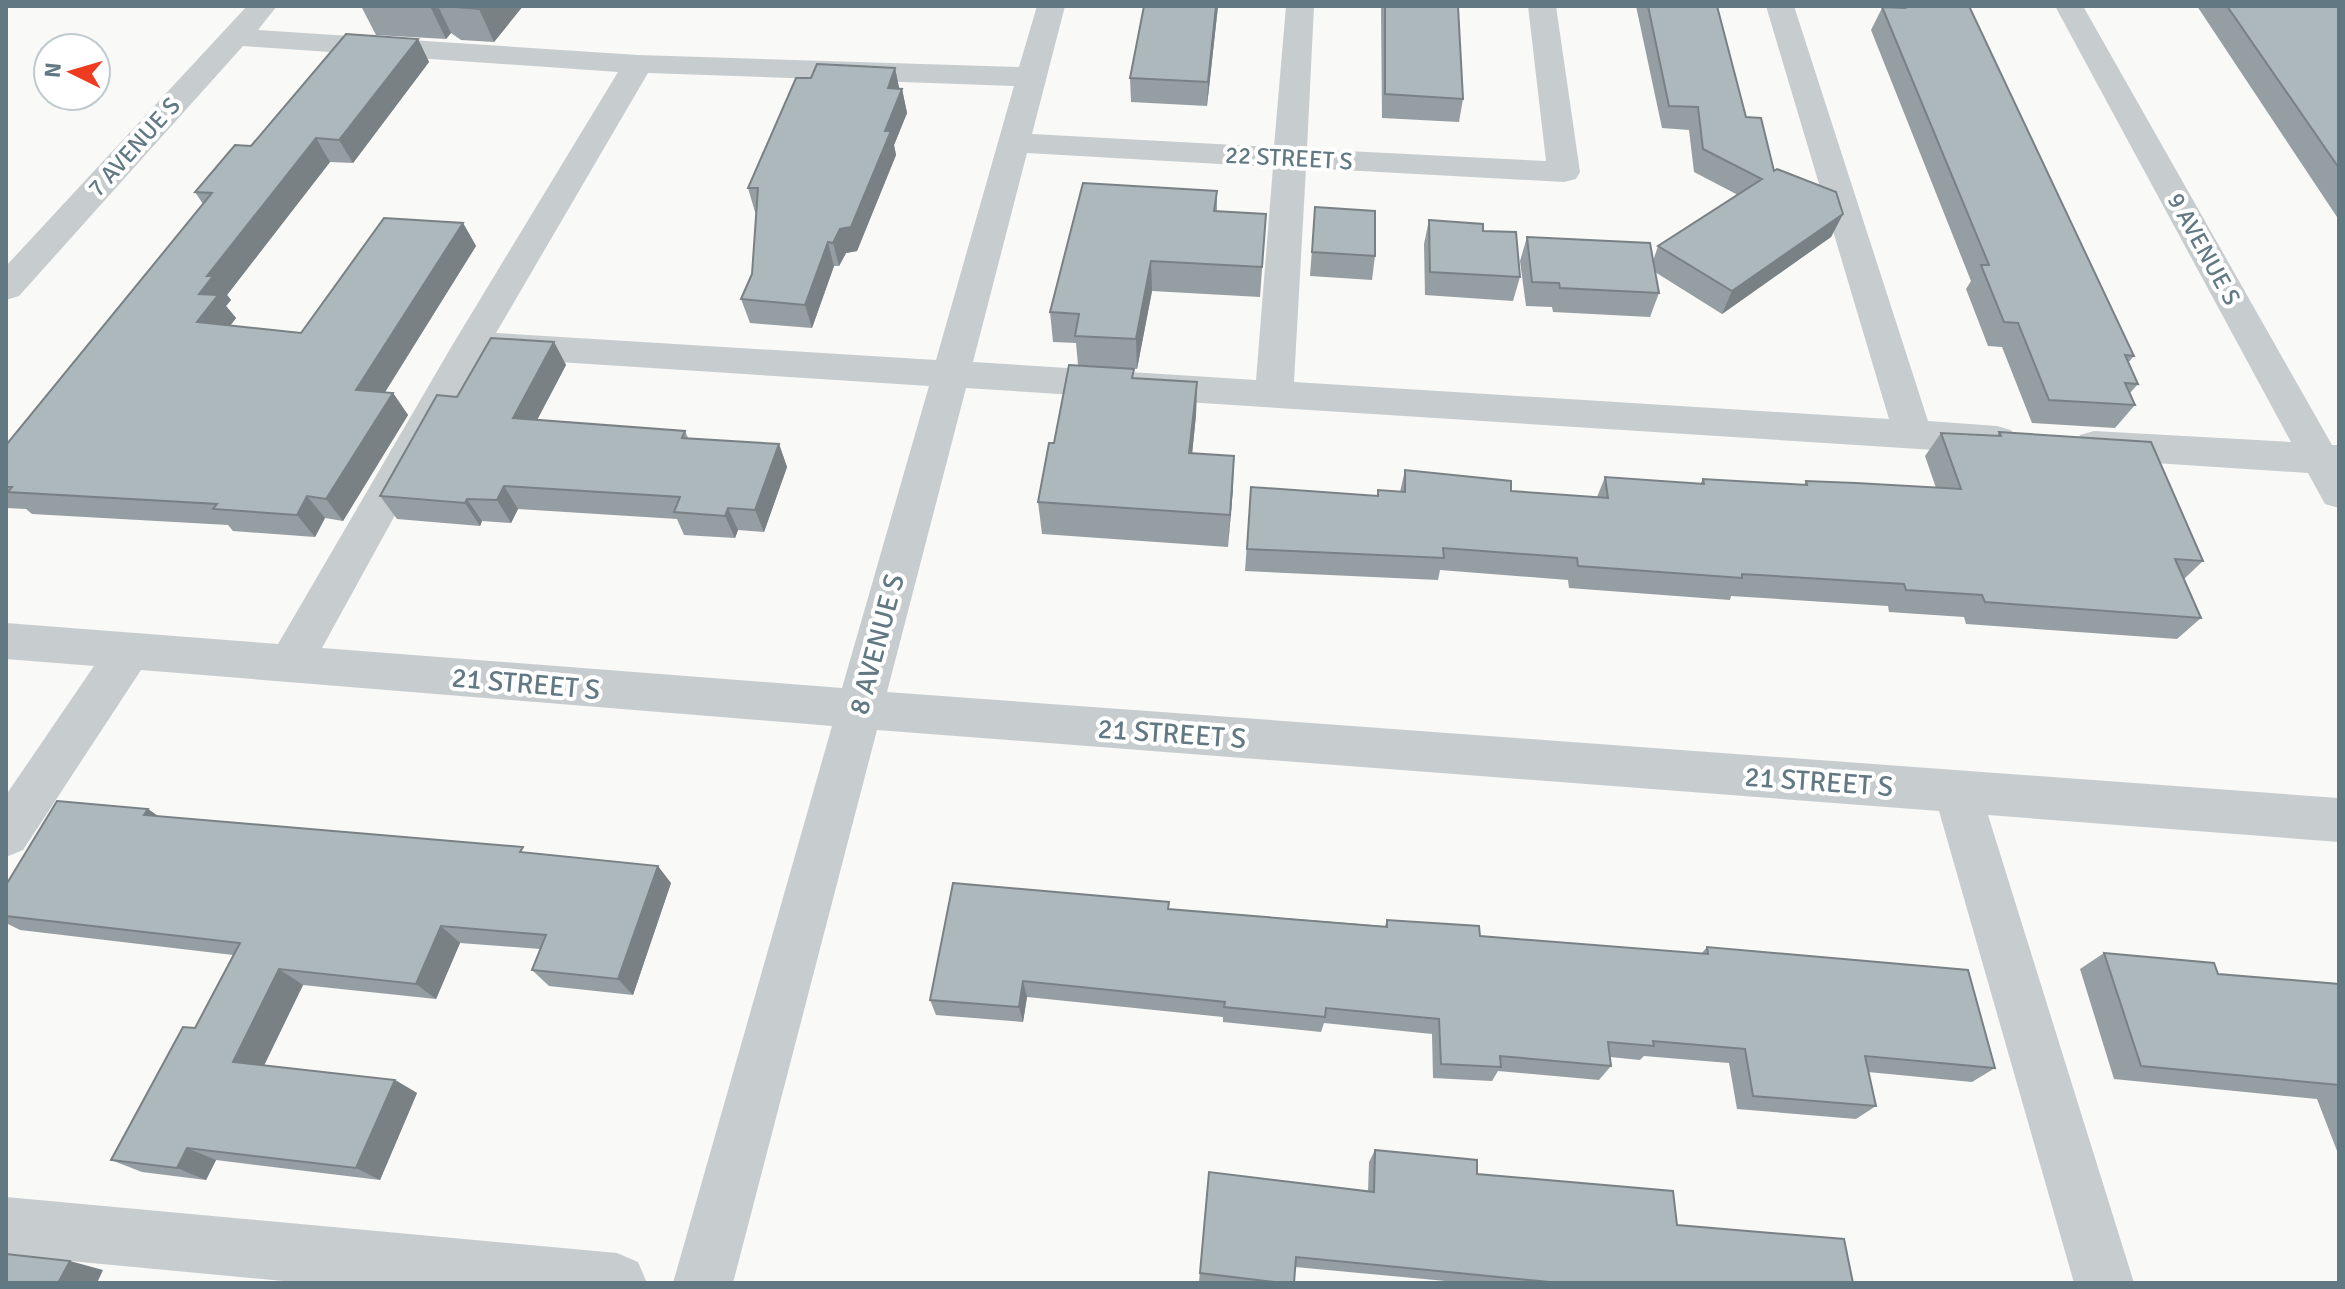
<svg xmlns="http://www.w3.org/2000/svg" width="2345" height="1289" font-family="Signika,sans-serif">
  <rect width="100%" height="100%" fill="#f9f9f7"/>
  <g fill="none" stroke-linecap="round" stroke-linejoin="round">
    <path fill="#c7cccf" fill-rule="evenodd" d="M247,6H277L258,30L638,55L1019,67L1037,6H1065L1032,134L1274,147L1286,6H1314L1307,149L1546,161L1528,6H1556L1580,172L1576,179L1564,182L1306,168L1294,382L1889,419L1766,6H1794L1928,421L1997,426L2011,430L2017,440L2011,450L1997,454L966,388L887,692L2339,798V842L1988,815L2134,1283H2074L1939,811L877,730L733,1283H673L832,726L141,670L23,850L6,857V795L94,666L6,659V623L278,644L453,344L618,72L243,46L19,296L6,300V266ZM648,73L1014,86L936,360L496,333ZM1027,153L1273,167L1256,380L973,362ZM482,357L929,386L842,688L322,648Z
      M2055,6H2083L2332,445H2339V508L2325,504L2308,473L2094,459L2080,455L2074,445L2080,435L2094,431L2291,442Z
      M6,1197L617,1253L638,1262L647,1283H304L6,1255Z"/>
  </g>
  <path fill="#959ea2" d="M361,6H523L494,42L461,40L451,33L446,39L376,35Z
    M1144,6H1218L1207,106L1131,102L1130,78Z
    M1381,6H1458L1463,99L1459,122L1382,118Z
    M1636,6H1717L1746,117L1774,171L1843,214L1831,237L1722,314L1655,272L1659,293L1650,317L1553,312L1552,307L1526,306L1520,261L1527,237L1653,261L1658,246L1738,195L1694,172L1689,130L1662,128Z
    M1883,6H1969L2134,356L2128,363L2138,384L2130,393L2135,405L2115,428L2032,423L2002,347L1988,346L1966,289L1971,281L1871,30Z
    M2197,6H2339V220Z
    M418,39L429,62L353,163L330,162L227,295L231,300L226,306L236,318L230,326L301,333L463,223L476,246L385,392L393,393L408,415L343,521L325,518L315,537L233,531L228,525L32,514L26,509L6,508V445L203,204L195,192L251,146Z
    M895,68L899,88L902,89L907,113L894,145L896,155L857,251L846,253L839,266H834L812,328L750,323L741,299L752,274L756,212H755L748,188L811,78Z
    M1217,191V211L1266,214L1260,297L1152,291L1137,369L1126,368L1134,378L1197,382L1196,415L1192,453L1233,488L1228,547L1042,534L1038,502L1054,443L1078,365L1076,343L1053,342L1050,312Z
    M1315,207L1375,256L1372,280L1310,276Z
    M1429,220L1483,231L1520,277L1513,301L1425,295L1424,244Z
    M554,342L566,365L537,420L685,431L688,438L779,444L787,467L764,532L738,530L735,538L684,535L677,519L518,509L511,523L482,521L480,526L397,519L380,496L457,397Z
    M1999,432L2203,561L2184,579L2201,618L2177,639L1966,624L1964,617L1889,612L1888,606L1731,596L1730,600L1569,588L1568,580L1440,570L1438,580L1245,571L1251,487L1377,496L1378,490L1400,492L1405,470L1511,491L1597,497L1605,477L1700,484L1703,479L1804,485L1806,481L1936,488L1925,456L1941,433L1997,436Z
    M148,809L159,817L528,853L671,883L633,995L549,986L532,970L540,949L460,943L436,999L303,985L264,1065L395,1080L417,1093L380,1180L216,1160L206,1180L142,1172L111,1160L195,1028L233,955L20,930L6,923V885Z
    M1169,909L1385,926L1387,920L1480,936L1701,954L1707,947L1995,1068L1972,1082L1868,1072L1876,1106L1856,1119L1737,1109L1729,1063L1644,1056L1640,1060L1610,1057L1611,1066L1599,1080L1498,1071L1492,1081L1433,1078L1432,1034L1324,1023L1321,1032L1223,1022V1017L1027,997L1023,1022L936,1015L930,1000Z
    M2104,953L2218,974L2339,984V1156L2317,1099L2114,1079L2080,969Z
    M1375,1150L1477,1174L1677,1225L1853,1283H1467L1295,1267L1294,1283L1199,1282L1209,1172L1368,1192L1369,1162Z"/>
  <path fill="#798184" d="M430,6H438L451,33L446,39Z
    M481,6H523L494,42L479,9Z
    M1216,6H1218L1207,106L1208,82Z
    M418,39L429,62L353,163L339,140Z
    M895,68L900,92L888,88Z
    M902,89L907,113L894,145L896,155L857,251L846,253L839,266L833,243L885,131Z
    M316,138L330,162L227,295L231,300L226,306L236,318L215,345L197,322L199,294L207,276Z
    M1843,214L1831,237L1722,314L1732,291Z
    M463,223L476,246L372,413L356,390Z
    M828,242L834,266L812,328L805,305Z
    M1151,261L1152,291L1137,369L1136,339Z
    M554,342L566,365L526,441L513,418Z
    M1197,382L1196,415L1189,485V453Z
    M393,393L408,415L343,521L326,499Z
    M779,444L787,467L764,532L755,510Z
    M1234,456L1233,488L1228,547L1230,515Z
    M504,486L518,509L511,523L497,500Z
    M307,496L325,518L315,537L297,515Z
    M467,499L482,521L480,526L465,503Z
    M728,508L738,530L735,538L725,516Z
    M148,809L174,827L144,815Z
    M658,866L671,883L633,995L618,979Z
    M441,926L460,943L436,999L416,984Z
    M279,969L303,985L259,1076L233,1062Z
    M1023,981L1027,997L1023,1022L1019,1007Z
    M395,1080L417,1093L380,1180L356,1168Z
    M187,1148L216,1160L206,1180L177,1168Z
    M70,1261L103,1270L97,1283H58Z"/>
  <path fill="#adb8bc" stroke="#798184" stroke-width="2" d="M444,6H481L479,9Z
    M1144,6H1216L1208,82L1130,78Z
    M1385,6H1458L1463,99L1385,94Z
    M1648,6H1717L1746,117L1761,118L1774,171L1777,169L1836,192L1843,214L1732,291L1658,246L1762,179L1703,149L1698,107L1669,106Z
    M1904,6H1969L2134,356L2125,355L2138,384L2125,383L2135,405L2049,400L2018,323L2004,322L1981,265H1989L1882,7L1905,8Z
    M2227,6H2339V168Z
    M346,34L418,39L339,140L316,138L207,276H213L199,294L218,295L197,322L301,333L384,218L463,223L356,390L393,393L326,499L307,496L297,515L213,509L217,504L8,492L12,487H6V445L212,193L195,192L235,145L251,146Z
    M817,64L895,68L888,88L902,89L885,131H891L851,227L840,229L833,243L828,242L805,305L741,299L752,274L758,188H748L796,78H811Z
    M1083,183L1217,191L1214,211L1266,214L1262,267L1151,261L1136,339L1075,336L1079,314L1050,312Z
    M1315,207L1375,211V256L1312,252Z
    M1429,220L1483,224V231L1516,232L1520,277L1430,272Z
    M1527,237L1650,243L1659,293L1560,288L1559,283L1532,282Z
    M491,338L554,342L513,418L685,431L682,438L779,444L755,510L728,508L725,516L674,512L680,497L504,486L497,500L467,499L465,503L380,496L437,395L457,397Z
    M1069,365L1134,369L1132,378L1197,382L1189,453L1234,456L1230,515L1038,502L1049,443H1054Z
    M1999,432L2151,442L2203,561L2175,559L2201,618L1985,602L1982,595L1906,590L1904,584L1742,574V578L1578,566L1577,558L1443,548L1444,558L1247,549L1251,487L1378,496V490L1405,492V470L1511,481V491L1608,498L1605,477L1704,484L1703,479L1807,485L1806,481L1856,483L1961,489L1941,433L2001,436Z
    M57,801L148,809L144,815L523,847L520,852L658,866L618,979L532,970L546,935L441,926L416,984L279,969L233,1062L395,1080L356,1168L187,1148L177,1168L111,1160L183,1027L195,1028L240,943L6,916V885Z
    M953,883L1169,902L1168,909L1387,927V920L1479,926L1480,936L1708,954L1707,947L1968,970L1995,1068L1865,1056L1876,1106L1753,1096L1745,1049L1653,1041L1654,1046L1608,1042L1611,1066L1500,1056L1501,1067L1441,1064L1439,1019L1326,1008L1325,1017L1224,1007L1225,1002L1023,981L1019,1007L930,1000Z
    M2104,953L2214,963L2218,974L2339,984V1085L2141,1066Z
    M1375,1150L1477,1160V1174L1673,1191L1677,1225L1844,1239L1853,1283H1560L1296,1257L1294,1283H1282L1200,1273L1209,1172L1374,1192Z
    M6,1254L70,1261L58,1283H6Z"/>
  <g text-anchor="middle" stroke-width="8" stroke-linejoin="round" paint-order="stroke">
    <g font-size="24" fill="#627984" stroke="#fff">
      <text transform="translate(134 147) rotate(-48)" y="8">7 AVENUE S</text>
      <text transform="translate(1289 158) rotate(3)" y="8">22 STREET S</text>
      <text transform="translate(2204 249) rotate(61)" y="8">9 AVENUE S</text>
    </g>
    <g font-size="28" fill="#627984" stroke="#fff">
      <text transform="translate(876 644) rotate(-75)" y="10">8 AVENUE S</text>
      <text transform="translate(526 683) rotate(5)" y="10">21 STREET S</text>
      <text transform="translate(1172 733) rotate(4)" y="10">21 STREET S</text>
      <text transform="translate(1819 781) rotate(4)" y="10">21 STREET S</text>
    </g>
  </g>
  <rect width="2345" height="1289" fill="none" stroke="#627984" stroke-width="16"/>
  <g transform="translate(72 72) rotate(275)"><circle r="38" fill="#ffffff" stroke="#c0c9ce" stroke-width="2"/>
  <path d="M0-6L14 30L0 20L-14 30Z" fill="#ef3c21"/>
  <text y="-12" font-size="22" font-weight="bold" text-anchor="middle" fill="#627984">N</text>
  </g>
</svg>
